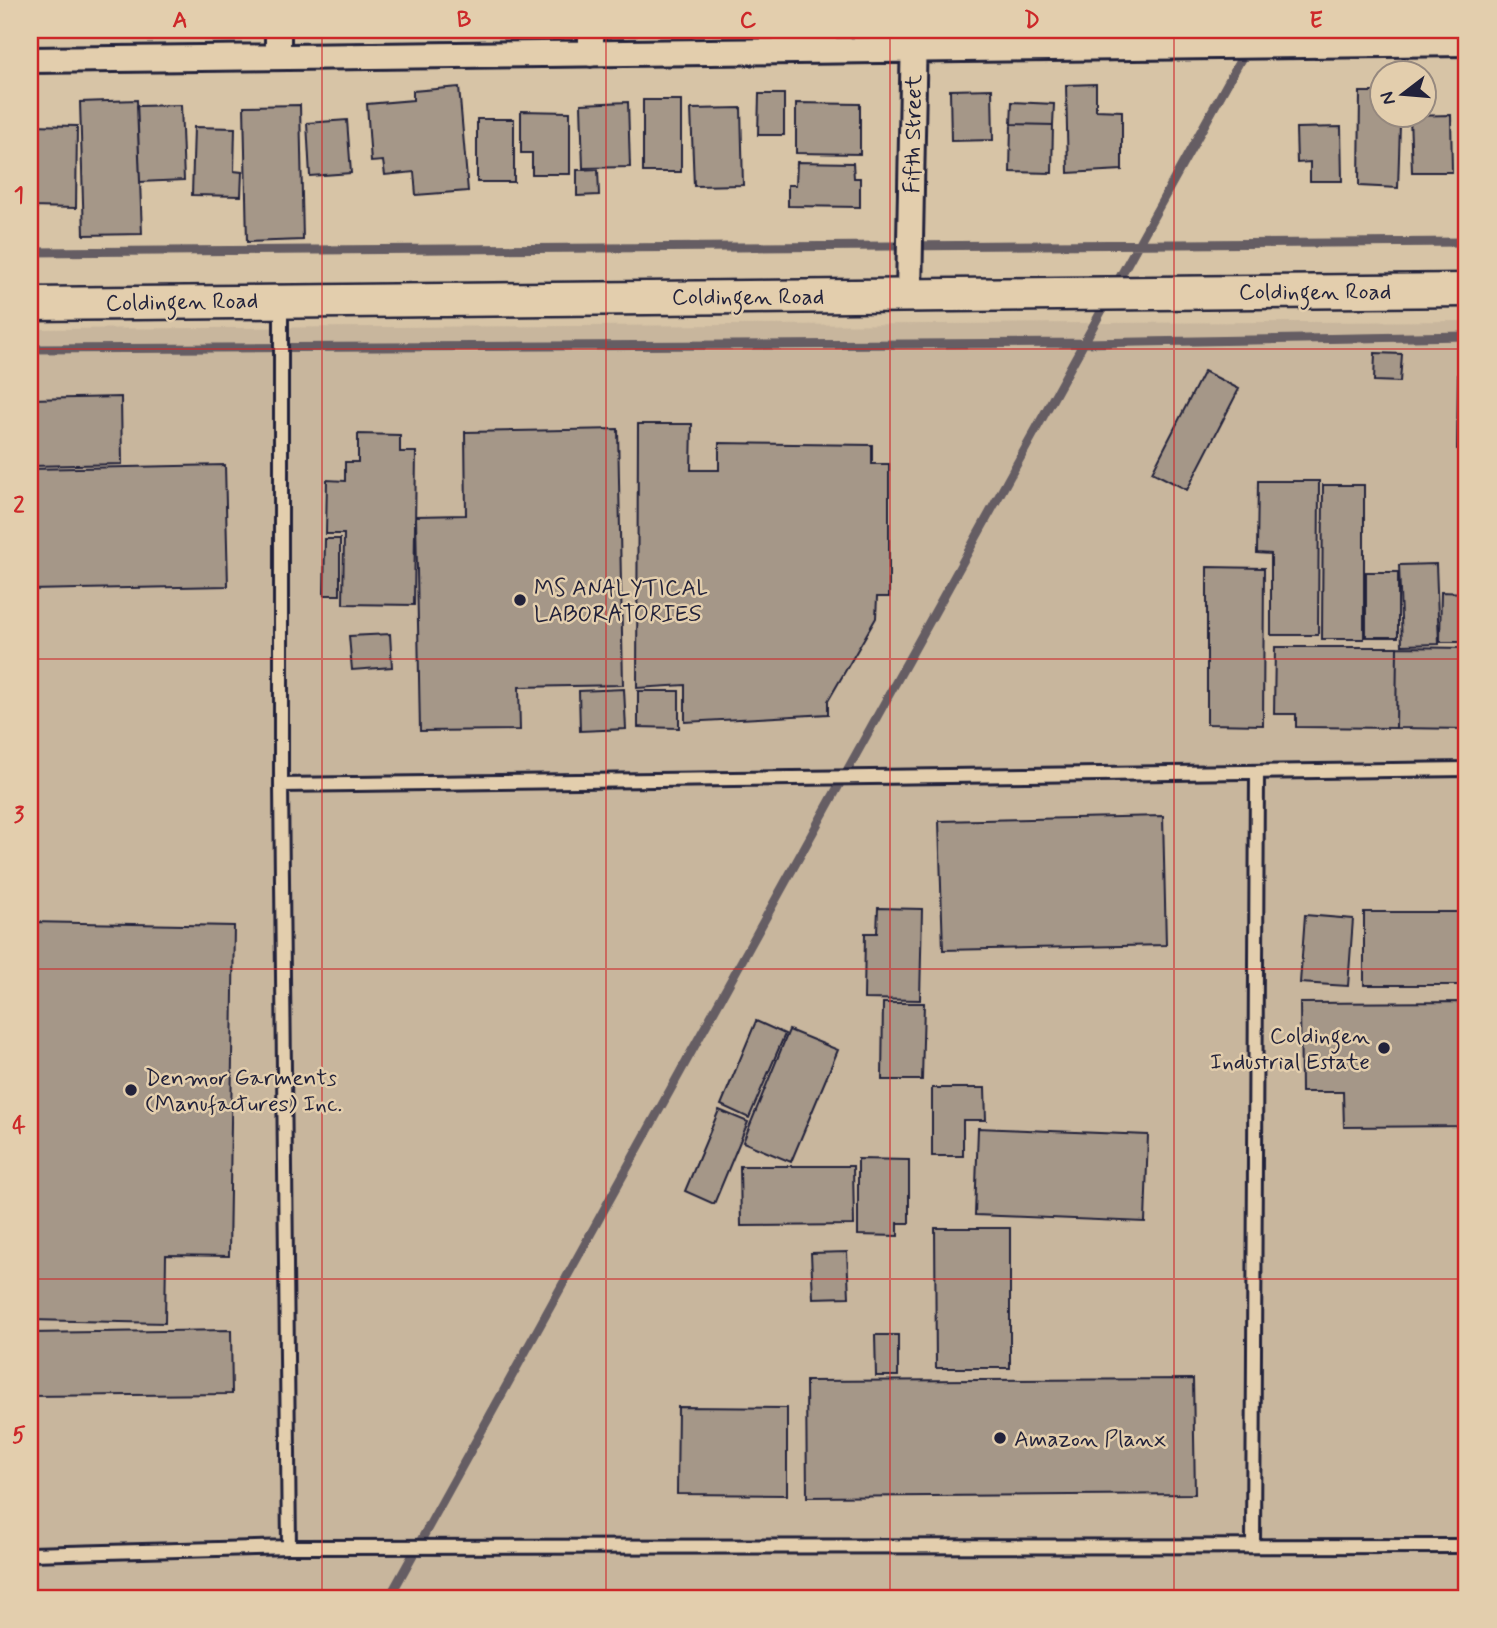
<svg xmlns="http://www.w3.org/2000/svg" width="1497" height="1628" font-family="Mynerve,sans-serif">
  <rect width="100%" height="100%" fill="#d7c4a6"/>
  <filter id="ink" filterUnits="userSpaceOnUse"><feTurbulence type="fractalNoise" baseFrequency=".0143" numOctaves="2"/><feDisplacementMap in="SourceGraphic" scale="14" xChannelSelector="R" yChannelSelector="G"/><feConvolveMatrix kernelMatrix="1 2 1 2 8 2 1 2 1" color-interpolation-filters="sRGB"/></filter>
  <g filter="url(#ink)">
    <path fill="#c8b69d" d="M1467,321V1598H30V329Z"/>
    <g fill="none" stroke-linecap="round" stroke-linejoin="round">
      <path stroke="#655d63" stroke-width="9" d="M30,252L1467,242
        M1115,286L1257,30
        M30,349L1084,343L1467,336
        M389,1598L1107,301"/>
    </g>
    <path fill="#a59788" stroke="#22223b" stroke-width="2" d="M1096,84V110L1122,111V170L1068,173L1066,85Z
      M459,87L468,191L416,195L414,172L385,175L383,161L371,162L367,104L413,100V91Z
      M992,89L993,140L951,141L950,90Z
      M1360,92H1382V116H1406V125H1400L1398,188L1359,186Z
      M759,94H784V135H758Z
      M137,100L142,234L84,235L80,102Z
      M643,100H681V172H643Z
      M628,102L630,167L583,168L581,104Z
      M1012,102L1054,104L1053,125L1011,124Z
      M796,103L860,104V154L796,153Z
      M181,105L184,180L140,182L137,106Z
      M300,105L303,240L247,242L244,106Z
      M741,108L743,185L694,186L691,109Z
      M521,111L570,112V174H532V153H521Z
      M1451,115L1452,172H1412L1410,116Z
      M477,119H514V182H477Z
      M347,120L351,173L310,176L307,123Z
      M1011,124L1053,125L1052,173L1010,172Z
      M30,125L77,126L76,208L30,207Z
      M194,127L235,128L234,171L242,172L241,196L192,195Z
      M1341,127L1342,181H1310V162L1297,163L1296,128Z
      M1467,140V175L1463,176L1461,141Z
      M797,162L853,163L854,178H860V207L788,206V185H796Z
      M598,169L599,195L577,196V170Z
      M1375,353L1402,354L1400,382L1374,381Z
      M1204,371L1239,389L1187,490L1152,472Z
      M1458,375L1467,376V449H1457Z
      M121,397L122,464L30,466V399Z
      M638,424H692L691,470H719V443L872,445V464H889V597H877L876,618L828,701V714L685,722V685L637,688Z
      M618,429L623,685L519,687L520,730L420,731L416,516L466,515L465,432Z
      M358,434L400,435V452H416L414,605L343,604L344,534H326L327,480L345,481V462H358Z
      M225,465L228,586L30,590V469Z
      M1258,481H1319L1318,635H1271V554L1257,553Z
      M1323,485H1364V639H1322Z
      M1467,509V642H1440L1441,592L1467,593Z
      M325,539H340V595H324Z
      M1436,564L1439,644L1402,645L1399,565Z
      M1207,567L1264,568L1263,725L1207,724Z
      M1366,572H1398V637H1366Z
      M390,634L392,667L352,670L349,636Z
      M1275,647H1397L1396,728L1296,727V714H1274Z
      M1397,647L1467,648V729L1396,728Z
      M624,689L626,729L580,731L579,691Z
      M638,691H679V728L638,727Z
      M1163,816L1166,945L943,950L939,821Z
      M878,908L922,909L920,1000L864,999L865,933H877Z
      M1364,912H1467V985H1364Z
      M1305,915L1353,919L1348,986L1300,983Z
      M30,922L234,926L229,1256L166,1255L165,1323L30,1320Z
      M1467,1002V1126L1344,1127L1343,1092H1301L1300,1003Z
      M883,1003H924L922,1080H882Z
      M756,1021L785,1034L749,1118L721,1105Z
      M789,1030L838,1050L791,1162L743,1142Z
      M932,1088H985L986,1120H963V1156H932Z
      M719,1110L748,1122L714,1204L685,1191Z
      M978,1128L1148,1135L1145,1222L975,1215Z
      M858,1159L909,1160V1223H898V1236L858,1235Z
      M740,1166H853L854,1225L741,1226Z
      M935,1228H1010V1368H936Z
      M847,1252L849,1297L813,1298L811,1253Z
      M231,1330L232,1394L30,1396V1333Z
      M875,1335H898V1376H876Z
      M1193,1379L1195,1494L807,1497L806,1381Z
      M678,1407L787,1408V1495L677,1494Z
      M884,1596V1598H810Z"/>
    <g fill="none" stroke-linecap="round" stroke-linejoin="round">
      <g stroke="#22223b" stroke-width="18">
        <path id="service" d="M281,301V785L289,1547
          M281,785L1467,769
          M1253,1546L1257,774
          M30,1554L289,1547L1467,1546"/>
      </g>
      <g stroke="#22223b" stroke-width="30">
        <path id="minor" d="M591,54V30
          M278,57V30
          M30,60L1467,43
          M909,294L914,30"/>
      </g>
      <g stroke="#22223b" stroke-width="37">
        <path id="tertiary" d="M30,304L1467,290"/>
      </g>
      <use href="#service" stroke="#e3cead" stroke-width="12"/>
      <use href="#minor" stroke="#e3cead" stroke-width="24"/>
      <use href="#tertiary" stroke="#e3cead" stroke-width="32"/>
    </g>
  </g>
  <path fill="none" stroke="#cd2829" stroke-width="2" stroke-opacity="0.55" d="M322,30V1598M606,30V1598M890,30V1598M1174,30V1598M30,349H1467M30,659H1467M30,969H1467M30,1279H1467"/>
  <g fill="#22223b" stroke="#e3cead" stroke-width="2.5">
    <circle cx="520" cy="600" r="7"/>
    <circle cx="1384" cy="1048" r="7"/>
    <circle cx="131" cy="1090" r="7"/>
    <circle cx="1000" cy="1438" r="7"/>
  </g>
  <g text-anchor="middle" stroke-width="5" stroke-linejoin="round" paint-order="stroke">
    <g font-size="23" fill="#22223b" stroke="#e3cead">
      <text transform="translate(912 134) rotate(-89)" y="8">Fifth Street</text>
      <text x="1315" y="299">Coldingen Road</text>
      <text x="748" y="304">Coldingen Road</text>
      <text transform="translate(182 301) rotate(-1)" y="8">Coldingen Road</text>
    </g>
    <g font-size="23" fill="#22223b" stroke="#e3cead" text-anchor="start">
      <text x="534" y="595">MS ANALYTICAL<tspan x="534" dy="26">LABORATORIES</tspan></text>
      <text x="1370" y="1043" text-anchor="end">Coldingen<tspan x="1370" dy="26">Industrial Estate</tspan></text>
      <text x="145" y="1085">Denmor Garments<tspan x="145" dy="26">(Manufactures) Inc.</tspan></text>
      <text x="1014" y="1446">Amazon Planx</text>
    </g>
  </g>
  <rect width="1497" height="1628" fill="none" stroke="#e3cead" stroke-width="77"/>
  <g transform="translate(1403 94) rotate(254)"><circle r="33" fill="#e3cead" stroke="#96897f" stroke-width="2"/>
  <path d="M0-5L12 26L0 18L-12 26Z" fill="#22223b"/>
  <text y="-10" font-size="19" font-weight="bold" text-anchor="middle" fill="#22223b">N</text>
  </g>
  <rect x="38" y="38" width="1420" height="1552" fill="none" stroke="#cd2829" stroke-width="2.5"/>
  <g font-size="23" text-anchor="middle" font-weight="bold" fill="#cd2829">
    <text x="180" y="27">A</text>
    <text x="464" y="27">B</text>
    <text x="748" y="27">C</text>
    <text x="1032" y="27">D</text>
    <text x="1316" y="27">E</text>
    <text x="19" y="202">1</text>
    <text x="19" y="512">2</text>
    <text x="19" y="822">3</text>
    <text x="19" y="1132">4</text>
    <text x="19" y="1442">5</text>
  </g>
</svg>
